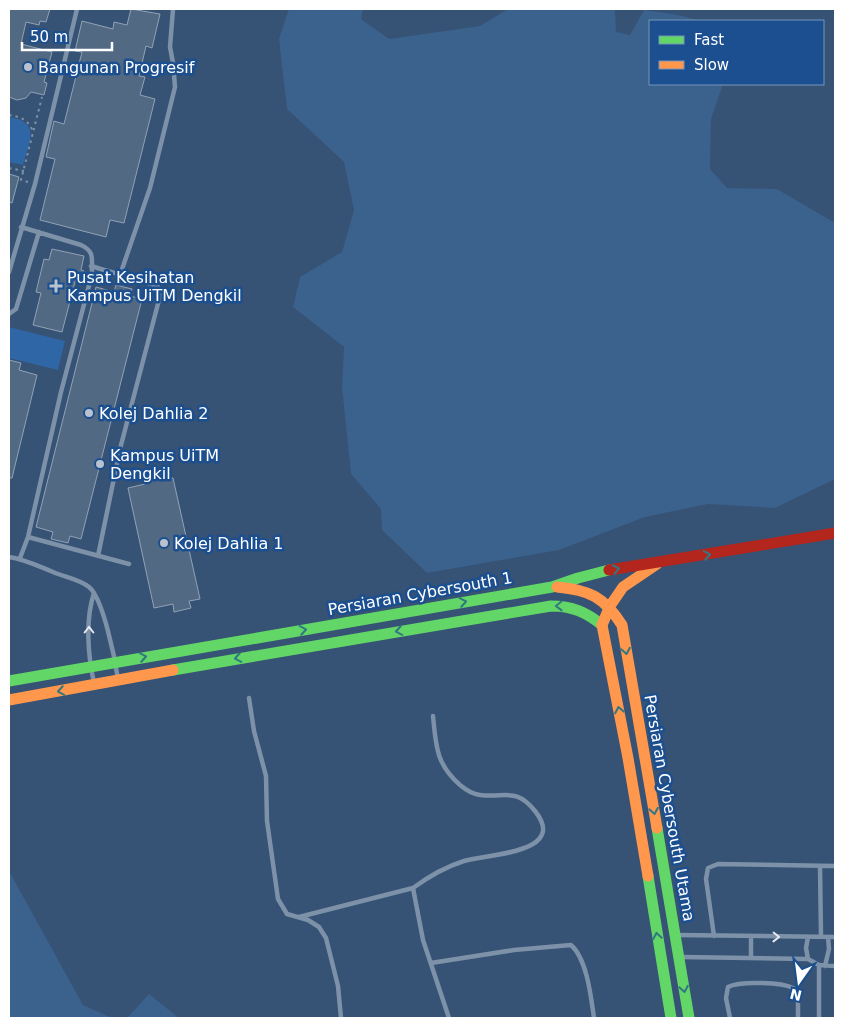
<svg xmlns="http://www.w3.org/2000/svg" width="844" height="1027" font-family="'DejaVu Sans',sans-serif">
  <rect width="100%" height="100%" fill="#365274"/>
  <path fill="#2f66a5" d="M9,117C42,122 29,142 23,165L9,162Z
    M9,327L65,341L58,370L9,358Z"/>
  <path fill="#3b618d" d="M289,9H363L361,19L389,39L480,26L508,9H615L616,32L630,35L644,10L673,14L703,21H650V84H723L711,119L710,169L727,188L777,189L835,223V479L775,508L708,504L645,517L559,550L427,573L382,530L381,509L351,474L342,387L344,347L293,307L300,277L342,252L354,210L344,162L287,109L279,39Z
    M9,871L83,1005L112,1018H9Z
    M149,994L179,1018H127Z"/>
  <path fill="#526984" stroke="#92a2b6" d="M9,9H50L46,22L40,21L39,25L26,22L21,44L52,52L44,82L47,83L44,95L31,92L26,98L17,100L9,97Z
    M131,9L160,14L152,48L146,46L139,76L145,77L140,95L155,99L124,223L110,220L106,237L40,220L55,159L46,157L54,121L64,124L82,52L75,51L82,21L113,29L114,22L127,25Z
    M9,174L19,177L12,203L9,202Z
    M52,249L84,256L81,270L84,271L82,280L76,278L62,332L33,325L41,293L36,292L44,259L49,260Z
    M116,285L132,289L130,296L142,299L81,539L70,536L68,543L51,539L53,532L36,527L96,287L114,292Z
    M9,360L21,363L19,370L37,375L12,478H9Z
    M160,474L162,480L173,478L200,599L189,601L191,608L174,612L173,604L154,608L128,488L145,484L144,477Z"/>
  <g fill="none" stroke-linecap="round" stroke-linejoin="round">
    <path stroke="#7d92a8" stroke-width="2" stroke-dasharray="2.5 4" stroke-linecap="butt" d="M9,115C21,117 29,120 33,132
      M9,168L24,171
      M28,182L21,180L42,97"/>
    <path stroke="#7d92a8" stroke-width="4.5" d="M91,266C113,273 136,278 158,287L160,296L120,449L98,556
      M9,272L35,184L77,9
      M120,275L150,188L175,87L173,63L170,47L173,9
      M9,314L16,309L39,232
      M28,537L129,564
      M9,557C24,559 38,566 53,572C64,577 79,579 89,587C103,598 115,659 118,679
      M20,558L28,537L61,392L92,274C91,260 96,252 81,245L21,227
      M94,593C85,620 88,656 94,683
      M249,698L254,731L266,776L267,821L278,899L287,914L308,920L319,927L326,938L338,986L341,1018
      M820,866L821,937
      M413,888C428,877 445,867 464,861C486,854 569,854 535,811C516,787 506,798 480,795C472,794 466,790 460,785C436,764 436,746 433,716
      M299,917L413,888L423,940L449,1018
      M676,935L835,937
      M714,936L706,879L708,868L718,864L835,866
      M681,957L808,959L819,965L835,966
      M751,958V936
      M808,959L806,948L808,937
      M431,963L514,950L571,945C587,959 591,997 594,1018
      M825,966L829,949L828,937
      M730,1018L726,998L728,987C739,981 781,982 793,988L798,999V1018
      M819,1018V965"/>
    <path stroke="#63d668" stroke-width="11" d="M173,670L551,606C572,606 586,612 602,625
      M9,681L552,587L578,578L609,570
      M657,828L689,1018
      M648,876L671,1018"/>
    <path stroke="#ff974d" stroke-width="11" d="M557,587C590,590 604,597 622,625L657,828
      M9,700L173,670
      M648,876L628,758L602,625L610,606L623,587L657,564"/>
    <path stroke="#b3261e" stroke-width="11" d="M609,570L835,533"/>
  </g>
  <defs><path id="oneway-chevron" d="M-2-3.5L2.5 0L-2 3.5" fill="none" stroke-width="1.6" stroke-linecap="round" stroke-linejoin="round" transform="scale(1.25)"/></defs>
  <g stroke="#317883">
    <use href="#oneway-chevron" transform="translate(707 555) rotate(-10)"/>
    <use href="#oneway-chevron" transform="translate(616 569) rotate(-12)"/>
    <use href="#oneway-chevron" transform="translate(463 602) rotate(-10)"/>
    <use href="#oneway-chevron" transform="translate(559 606) rotate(179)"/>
    <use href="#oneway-chevron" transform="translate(303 630) rotate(-10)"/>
    <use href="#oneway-chevron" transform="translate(399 631) rotate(170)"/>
    <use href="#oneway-chevron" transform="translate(626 651) rotate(80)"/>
    <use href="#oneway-chevron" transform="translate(143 657) rotate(-10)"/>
    <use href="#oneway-chevron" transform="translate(238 658) rotate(170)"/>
    <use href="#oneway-chevron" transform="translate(61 691) rotate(170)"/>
    <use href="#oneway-chevron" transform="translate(619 710) rotate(-101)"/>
    <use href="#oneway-chevron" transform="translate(654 811) rotate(80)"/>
    <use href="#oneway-chevron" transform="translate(657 936) rotate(-99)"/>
    <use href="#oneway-chevron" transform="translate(684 989) rotate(80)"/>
  </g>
  <g stroke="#e5e9ee">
    <use href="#oneway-chevron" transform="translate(89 630) rotate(-90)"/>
    <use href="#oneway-chevron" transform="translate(776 937) rotate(1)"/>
  </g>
  <g fill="#b9c2ce" stroke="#1b4f8f" stroke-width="2">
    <circle cx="28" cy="67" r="5"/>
    <path d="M53.5 278.5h5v5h5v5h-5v5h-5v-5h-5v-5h5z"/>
    <circle cx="89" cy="413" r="5"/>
    <circle cx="100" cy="464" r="5"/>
    <circle cx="164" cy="543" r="5"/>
  </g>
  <g text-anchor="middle" stroke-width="5" stroke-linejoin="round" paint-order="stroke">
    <g font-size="16" fill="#fff" stroke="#1b4f8f" text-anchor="start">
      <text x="38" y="73">Bangunan Progresif</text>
      <text x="67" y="283">Pusat Kesihatan<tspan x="67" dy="18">Kampus UiTM Dengkil</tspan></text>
      <text x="99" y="419">Kolej Dahlia 2</text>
      <text x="110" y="461">Kampus UiTM<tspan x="110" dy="18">Dengkil</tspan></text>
      <text x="174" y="549">Kolej Dahlia 1</text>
    </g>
    <g font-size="16" fill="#fff" stroke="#1b4f8f">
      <text transform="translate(420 593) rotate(-10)" y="6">Persiaran Cybersouth 1</text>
      <text transform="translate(670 808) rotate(80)" y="6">Persiaran Cybersouth Utama</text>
    </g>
  </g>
  <rect width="844" height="1027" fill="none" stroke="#ffffff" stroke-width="20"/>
  <rect x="649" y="20" width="175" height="65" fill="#1b4f8f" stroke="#7695bc"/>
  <rect x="659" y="36" width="25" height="8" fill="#63d668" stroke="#7695bc"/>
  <text x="694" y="45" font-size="15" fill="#ffffff">Fast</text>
  <rect x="659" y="61" width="25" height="8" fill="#ff974d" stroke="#7695bc"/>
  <text x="694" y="70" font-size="15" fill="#ffffff">Slow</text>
  <g transform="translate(799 982) rotate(194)" stroke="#1b4f8f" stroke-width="4" paint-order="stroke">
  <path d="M0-4L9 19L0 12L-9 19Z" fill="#ffffff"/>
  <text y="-8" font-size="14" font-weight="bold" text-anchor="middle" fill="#ffffff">N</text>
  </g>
  <path d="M22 42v8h90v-8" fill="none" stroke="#ffffff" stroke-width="2.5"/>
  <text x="30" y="42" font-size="15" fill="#ffffff" stroke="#1b4f8f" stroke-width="4" paint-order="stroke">50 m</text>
</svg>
